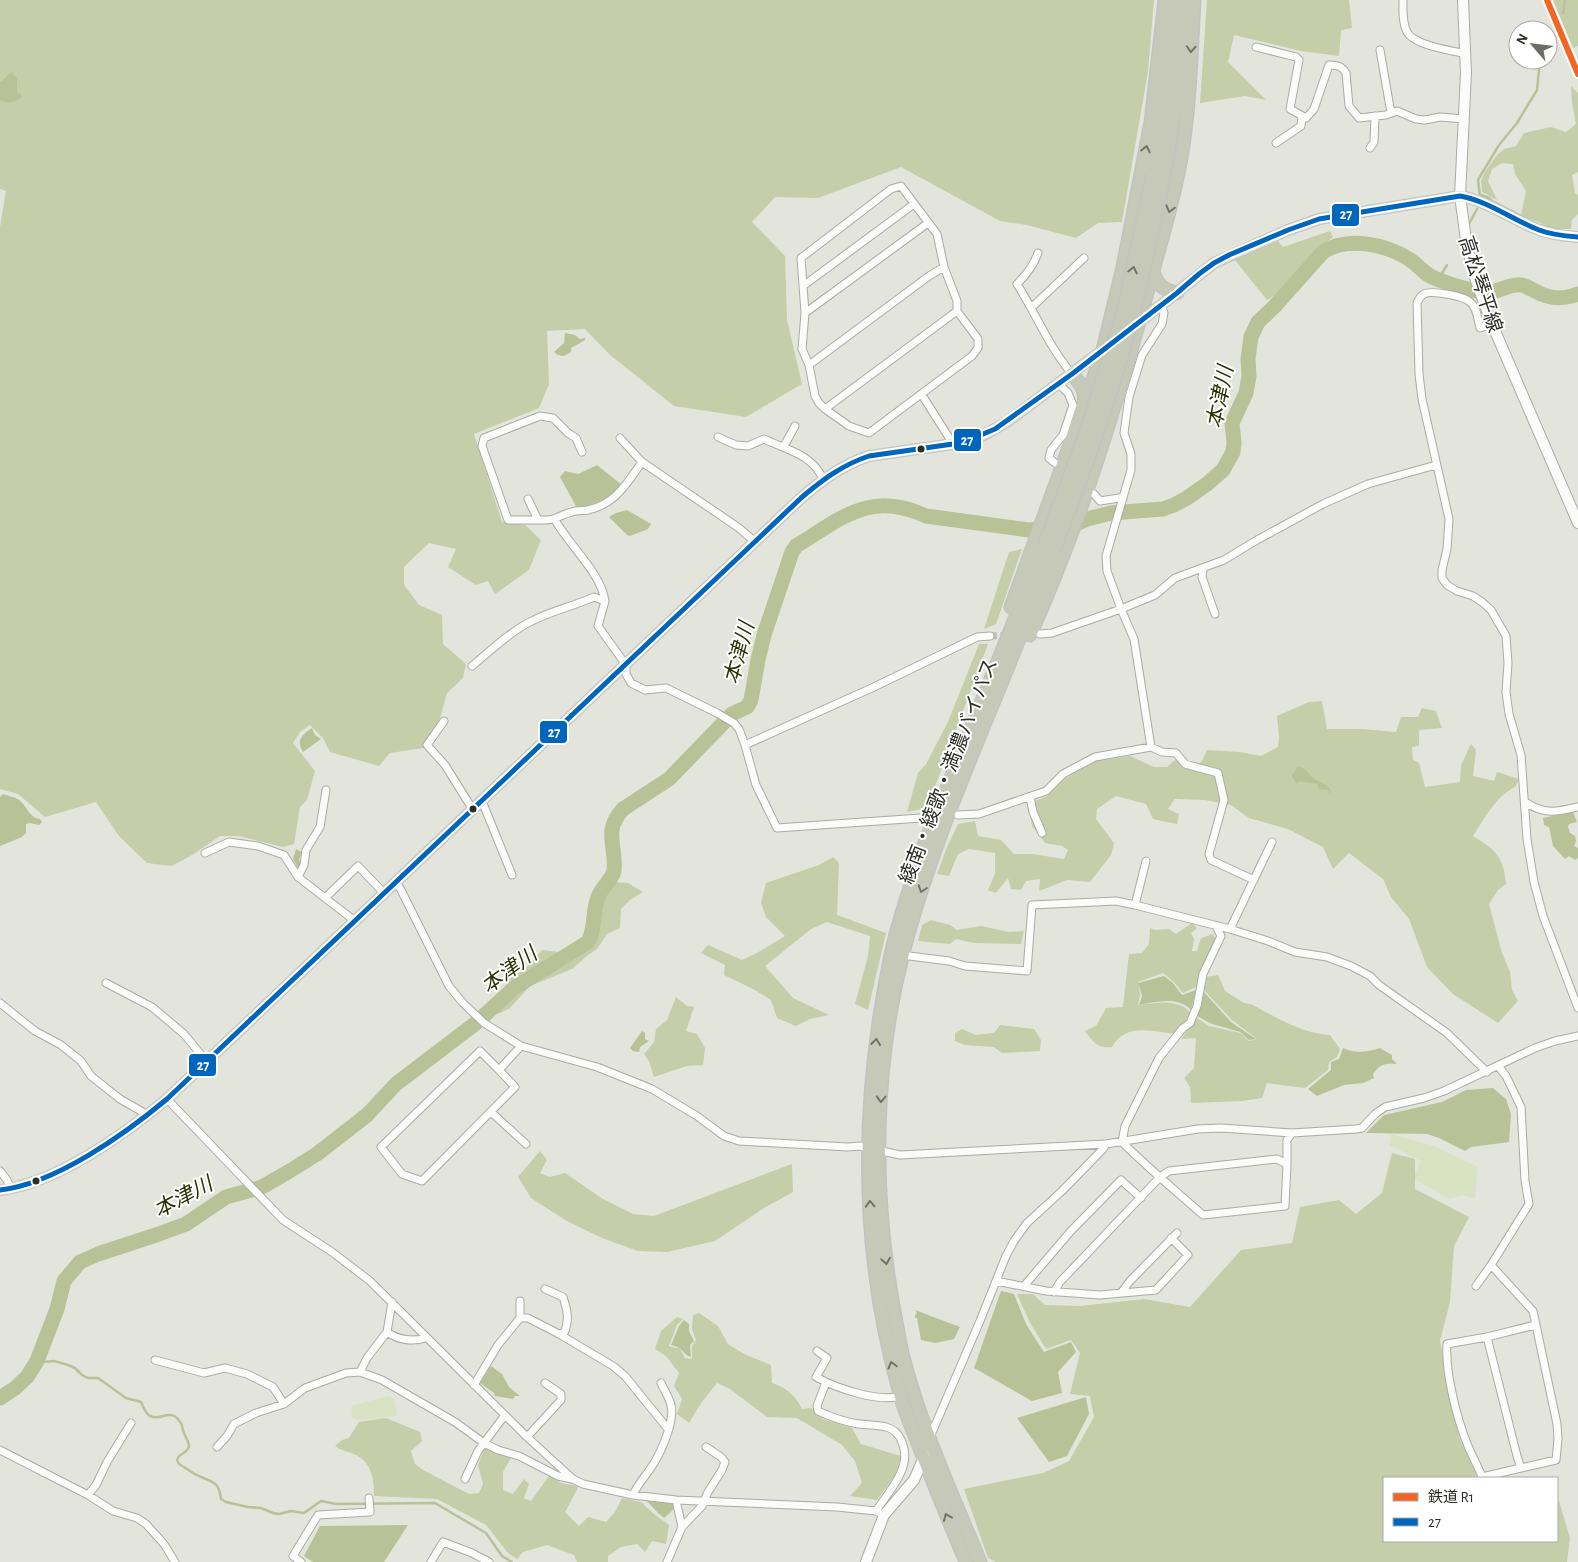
<svg xmlns="http://www.w3.org/2000/svg" width="1578" height="1562" font-family="'Alegreya Sans','Noto Sans JP',sans-serif">
  <rect width="100%" height="100%" fill="#e3e5dc"/>
  <path fill="#dae2c4" d="M1391,1134L1434,1146L1478,1167L1475,1199L1463,1195L1448,1199L1413,1178L1421,1161L1389,1145Z
    M388,1396L394,1399L397,1413L395,1416L359,1420L352,1417L351,1406Z"/>
  <path fill="#c5cda9" d="M0,0H1154L1148,71L1122,222L1098,223L1076,238L1027,225L1000,221L901,167L818,198L775,197L752,222L785,256L787,320L802,384L746,417L674,406L609,354L585,329L547,331L549,384L539,408L474,434L502,522L525,525L541,540L529,570L495,594L488,581L476,585L448,567L456,549L429,543L404,567V585L419,605L442,615L443,644L466,664L463,678L447,693L440,718L424,748L390,753L379,766L330,752L323,738L310,725L300,732L293,743L315,771L307,800L300,807L294,844L283,847L239,836H220L192,855L172,866L147,863L119,836L96,802L45,817L18,794L0,789V227L6,191L0,189Z
    M1207,0H1349L1352,28L1341,30L1339,56L1301,51L1234,35L1228,62L1266,100L1245,96L1200,103Z
    M1553,0H1578V46L1573,48Z
    M1571,86L1578,93V172L1572,175L1575,193L1578,195V214L1572,220L1571,229H1555L1521,215L1526,191L1515,174L1513,164L1502,163L1492,169L1488,181L1497,200L1482,192L1481,181L1485,172L1497,155L1504,149L1516,146L1524,133L1551,127L1566,132L1576,124L1572,103Z
    M1330,231L1333,237L1317,250L1283,291L1267,300L1234,259L1278,241L1283,247Z
    M1022,549L996,624L984,629L1009,552Z
    M979,644H988L927,808L907,812L918,773L926,764L948,722Z
    M1322,701L1327,729H1362L1396,732L1401,717H1418L1422,708L1436,711L1442,728L1419,730V746L1412,747L1413,760L1419,763L1425,787L1460,782L1461,765L1471,744L1476,750L1473,776L1494,781L1497,772L1519,779L1515,787C1495,797 1485,818 1473,836C1495,849 1504,857 1506,884L1498,890L1489,904L1502,953L1510,972L1512,990L1518,1001L1498,1023L1453,994L1427,967L1409,919L1391,897L1383,879L1349,853L1333,869L1323,847L1288,829L1249,818L1231,805L1205,800L1175,799L1168,809L1179,814L1177,824L1153,819L1146,804L1116,796L1097,809L1096,819L1114,843L1111,855L1090,882L1067,880L1039,891L1040,879L1026,881L1021,890L1011,889L1008,878L996,893L988,890L995,874V853L969,849L958,854L949,876L937,874L947,847L958,824L975,821L978,836L1001,840L1014,854H1032L1064,859L1068,850L1062,846L1045,843L1032,826L1028,804L1047,796L1066,778L1095,761L1130,756L1154,767H1167L1175,760L1192,769L1202,761L1207,750L1240,752L1261,756L1278,747L1279,737L1277,716L1309,702Z
    M833,857L839,863L837,915L886,933L868,1010L855,1004L868,956L870,936L827,922L811,929L765,966L793,998L829,1015L810,1019L796,1026L777,1018L771,1000L753,989L724,975L725,965L701,953L708,945L742,960L757,953L785,936L766,917L761,903L766,883L819,865Z
    M613,882L628,883L643,892L630,900L621,909L620,928L607,934L597,949L588,955L572,969L530,986L510,1008L498,1014L495,1007L511,994L508,975L522,972L542,950L576,954L590,944L595,931L599,903L604,892Z
    M931,920L950,925L957,930L981,926L1009,932L1024,931L1021,944L974,943L956,939L950,944L918,941L922,925Z
    M1192,923L1197,928L1191,933L1194,939L1192,951H1197L1201,938L1213,934L1217,942L1200,974L1196,987L1183,993L1174,982L1163,973L1138,982L1140,995L1138,1005C1156,1003 1178,998 1191,1013L1185,1022L1174,1034C1152,1031 1125,1023 1112,1047C1098,1049 1092,1041 1085,1031L1096,1026L1106,1008L1123,1007L1129,954L1142,953L1149,944L1150,928L1155,930L1169,929L1176,934Z
    M1218,975L1225,991L1244,1003L1251,1004C1277,1018 1301,1033 1330,1035L1340,1049L1337,1057L1329,1062L1328,1070L1305,1088L1267,1083L1262,1098L1242,1101L1191,1103L1190,1087L1184,1078L1194,1068L1196,1038L1181,1039L1197,1018L1209,1026L1240,1033L1249,1041L1257,1039L1232,1020L1203,989L1205,977Z
    M676,997L687,1006L694,1007L686,1031L697,1034L705,1048L703,1065L687,1066L654,1077L649,1061L644,1054L654,1042L656,1029L667,1020Z
    M1000,1025L1034,1029L1041,1040L1040,1051L1002,1053L994,1047L965,1045L955,1041V1033L962,1029L976,1035L994,1033Z
    M540,1151L547,1160L540,1173L550,1177L565,1173L603,1199L633,1214L654,1216L792,1164L793,1192L764,1208L715,1241L667,1252L638,1251L602,1238L565,1220L531,1198L518,1177Z
    M1392,1153L1415,1159V1189L1469,1217L1454,1246L1450,1302L1440,1341L1459,1437L1478,1478H1384V1541H1557V1501H1559L1570,1538L1567,1562H996L988,1558L964,1489L1043,1473L1069,1461L1094,1417L1090,1396L1070,1394L1080,1353L1071,1340L1046,1349L1030,1323L1017,1294H1033L1045,1305L1081,1306L1144,1299L1190,1307L1241,1250L1292,1243L1300,1207L1339,1200L1356,1214L1382,1193Z
    M699,1313L718,1326L728,1344L744,1354L771,1365L772,1383C787,1388 795,1395 802,1409L811,1408L823,1419L852,1428L861,1444L901,1456L896,1474L877,1500L850,1496L862,1483L855,1461L842,1445L797,1418L767,1417L730,1389L717,1383L701,1403L689,1423L677,1414L682,1399L674,1386L679,1373L666,1356L655,1349L661,1331L677,1317L683,1319L677,1325L669,1346L680,1349L685,1358L692,1359V1346L696,1340L692,1329L693,1315Z
    M386,1418L420,1432L422,1441L411,1451L415,1464L423,1470L469,1494L479,1493L483,1484L478,1465L485,1447L511,1458L503,1472V1490L513,1494L524,1479L529,1484L524,1498L531,1501L549,1476L561,1483L579,1486L565,1512L579,1526L588,1517L606,1522L615,1512L622,1498L641,1502L654,1514L669,1525L666,1544L652,1541L645,1552L637,1544L621,1547L608,1556V1562H577L574,1555L547,1545L523,1552L517,1559L508,1553L486,1525L437,1499L374,1496C374,1479 372,1462 354,1454C347,1451 342,1451 335,1446L342,1440L349,1438L359,1422Z"/>
  <path fill="#b8c296" d="M12,71L17,79V92L22,96C17,103 7,104 0,100V81H2Z
    M565,333L575,335L580,339L585,338V340L571,348V352L564,356L558,355L554,352L564,343Z
    M597,465L622,485C611,499 594,504 577,508L560,477L565,471L578,474Z
    M627,510L651,524L648,529L630,536L627,535L609,517L616,513Z
    M312,728L315,735L321,739L303,752C296,741 301,735 312,728Z
    M1298,766C1306,768 1308,774 1315,779C1320,783 1328,784 1331,791L1330,794L1328,790L1319,789L1317,784L1299,781L1296,783L1292,776Z
    M3,794C8,796 15,797 19,800C26,804 29,818 40,819L42,822L39,825L30,823L26,824V833L22,837L0,846V797Z
    M1573,812L1577,822L1569,824L1568,827L1570,833L1575,836L1576,841L1574,846L1578,848V858L1575,860L1569,856L1565,859L1553,846L1549,827L1544,825L1543,818Z
    M296,849L302,852L299,860L301,862L298,868L293,859Z
    M1164,976L1173,983L1182,995L1196,990L1191,1010C1178,996 1156,1002 1139,1005L1142,996L1138,983Z
    M1204,992L1231,1022L1256,1039L1249,1040L1240,1032L1212,1024L1197,1016L1201,1007Z
    M642,1031L645,1033V1039L649,1041L640,1047L639,1052L633,1051L630,1048Z
    M1343,1048C1356,1054 1367,1052 1380,1048L1392,1055V1059L1397,1064C1385,1063 1380,1064 1373,1074L1374,1078L1363,1083L1344,1085L1317,1096L1308,1089L1331,1070V1062L1339,1059Z
    M1493,1088L1506,1099L1511,1114L1509,1142L1471,1147L1465,1151L1439,1138L1427,1134L1366,1133L1384,1115L1442,1102L1466,1090Z
    M1001,1291L1014,1294L1026,1324L1044,1352L1071,1342L1076,1352L1058,1372L1062,1393L1032,1401L974,1368Z
    M915,1310L960,1327L954,1339L935,1343L921,1340L917,1318H915V1315L917,1313Z
    M684,1320L689,1324V1331L694,1341L690,1345L691,1357C682,1354 684,1348 671,1345L679,1326Z
    M491,1366L502,1374L509,1387L520,1396H515L513,1399L495,1396L494,1393L480,1383Z
    M1086,1397L1089,1414L1067,1456L1049,1462L1017,1418Z
    M646,1500L673,1504V1510L664,1518L658,1513Z
    M408,1525L384,1562H313L304,1556L320,1526Z"/>
  <g fill="none" stroke-linecap="round" stroke-linejoin="round">
    <path stroke="#b8c296" stroke-width="2.5" d="M1563,13L1565,0
      M1547,30V29
      M1481,195L1489,198L1492,201L1539,225L1559,230
      M1480,197L1478,180L1499,145L1517,123L1537,90L1540,60
      M1469,224L1477,209
      M1438,280L1447,265
      M37,1361L43,1362L54,1361L68,1365L75,1368L82,1375L88,1378H98L126,1398L141,1402C143,1406 145,1413 150,1416C163,1422 171,1405 182,1425C183,1441 199,1445 179,1456L177,1460L179,1464C186,1468 193,1474 201,1477C214,1483 219,1482 221,1499L226,1502L248,1507L261,1508L273,1513L279,1514L291,1511L304,1513L321,1501L336,1504L435,1503L486,1533L502,1556L512,1562"/>
    <path stroke="#b8c296" stroke-width="15" d="M0,1398L14,1389L27,1377L37,1361L57,1309L64,1281L80,1262L98,1254L159,1234L186,1224L226,1197L262,1187L288,1172L317,1154L367,1115L396,1084L476,1023L514,988L588,942C596,928 592,912 598,897C601,888 612,880 614,871C617,846 602,832 623,809L669,779L732,714L747,707L751,700L758,660L764,635L792,552L796,546C842,518 870,490 926,516L1029,530L1073,525L1087,519L1111,513L1163,509L1174,505L1187,498L1207,484L1223,470L1233,452L1234,443L1232,423L1246,393L1249,376L1248,359L1251,337L1258,322L1274,307L1323,252C1347,236 1385,244 1409,259C1421,267 1424,275 1439,280C1455,286 1475,293 1491,292C1500,291 1508,285 1517,285C1523,284 1529,288 1535,291C1549,299 1562,300 1578,294"/>
    <path stroke="#bec0b8" stroke-width="7" stroke-dasharray="7 3.5" stroke-linecap="butt" d="M990,636L1010,635"/>
    <g stroke="#aaaba4" stroke-width="9">
      <path id="street" d="M1403,0C1403,10 1402,22 1407,32C1415,46 1451,50 1466,54
        M1256,47L1296,57L1299,60L1290,109L1306,118L1314,109L1329,65C1337,65 1342,66 1346,73L1349,106L1359,118L1386,115L1397,111L1416,119L1425,120L1440,117L1464,119
        M1380,50L1391,113
        M1276,143L1301,126L1302,117
        M1370,148L1374,142L1375,116
        M901,186L937,234L944,267L957,301V311L978,339V348L972,356L869,433L849,426L825,409L819,403L815,396L809,365L802,349L805,313L801,258L891,189Z
        M1038,253C1034,265 1026,275 1017,284C1036,314 1049,347 1072,374
        M803,286L914,204
        M1161,305L1164,313L1162,324L1142,355L1129,397L1124,433L1131,454V470L1106,556L1107,571L1121,609L1155,595L1175,578L1224,560L1257,540L1323,504L1368,484L1436,465
        M1032,307L1084,258
        M805,313L928,223
        M1492,324L1480,328C1478,320 1477,307 1470,302C1464,296 1431,290 1424,294C1420,296 1419,299 1417,303L1419,374L1422,399L1449,519L1447,549L1442,570V578L1447,585L1457,591L1473,596L1482,602L1491,610L1506,636L1508,663L1506,692L1509,714L1521,755L1527,839L1534,882L1543,916L1578,1008
        M809,365L929,276L944,267
        M922,395L953,444
        M825,409L957,311
        M718,437L736,445L748,446L764,439C787,450 812,454 823,479
        M620,438L642,462L739,528L755,542
        M784,446L795,426
        M1055,463L1049,458L1051,450L1063,435L1073,405L1068,393L1059,384
        M1094,494L1100,501L1119,498L1123,499
        M528,499L538,520C558,521 556,516 572,512C577,510 583,511 588,510C616,504 627,483 642,462
        M538,520H508L482,446L484,438L540,416L553,418L568,433L576,438L582,452
        M555,520C569,545 601,573 605,601
        M1203,569L1202,577L1215,614
        M472,666C489,652 512,630 532,621C551,611 574,606 594,597L605,601L598,626L626,665V674L631,683L645,690L666,688L717,713L734,723L739,729L745,745
        M444,721L427,745L445,765L473,810
        M1151,747L1162,752L1176,753L1185,764L1218,773L1224,800L1209,854L1211,860L1254,880
        M1030,797L1033,812L1042,833
        M482,801L512,875
        M1525,802C1544,815 1557,812 1578,807
        M958,815L979,814L1046,791L1063,774L1095,757L1151,747L1134,639L1121,609L1052,633L1040,634
        M921,818L777,828L756,785L745,745L874,687L977,637L990,636
        M205,853L229,842L258,846L284,855L298,877L355,921
        M298,877L304,865L306,850L320,827L326,790
        M396,882L401,890L449,986L463,1003L484,1023L521,1046L597,1067L652,1089L697,1116L724,1136L739,1141L848,1147L859,1146L900,1155L1106,1144L1198,1129L1221,1128L1292,1133L1356,1129L1362,1128L1375,1114L1385,1107L1424,1098L1444,1091L1535,1048L1555,1041L1578,1036
        M325,898L358,866L384,893
        M1135,905L1146,861
        M1230,929L1272,842
        M901,955L949,961L965,966L1027,971L1032,905L1116,901L1135,905L1230,929L1268,941L1295,952L1327,957L1351,966L1370,976L1379,985L1447,1033L1487,1072
        M106,983L152,1007L184,1034L207,1062
        M0,1003L35,1031L61,1045L81,1061L91,1076L120,1099L148,1115
        M1498,1066L1506,1076L1521,1107L1525,1181L1529,1204L1491,1265L1533,1311L1557,1424L1558,1439L1556,1460L1521,1468L1517,1456L1487,1337L1535,1325
        M499,1070L515,1087L422,1181L402,1174L381,1147L480,1051L499,1070L521,1046
        M167,1099L283,1220L332,1252L370,1281L527,1437L573,1479L583,1484L633,1495L676,1500L837,1507L876,1511L884,1515
        M491,1112L526,1144
        M1287,1164V1140L1292,1133
        M0,1171L7,1180L11,1189
        M996,1281L1046,1291L1100,1295L1156,1290L1188,1255L1171,1238
        M1024,1286L1070,1232L1121,1180L1141,1198
        M1476,1286L1491,1265
        M1054,1292L1060,1282L1160,1177L1169,1171L1277,1159L1287,1164L1285,1206L1203,1215C1176,1191 1148,1168 1122,1142L1125,1126L1159,1058L1183,1028L1190,1023L1197,1006L1203,974L1221,936L1216,926
        M1121,1293L1130,1281L1177,1233
        M520,1318H528L559,1334L564,1333C570,1320 567,1309 563,1297L545,1289
        M387,1332C398,1340 413,1342 425,1338
        M559,1334L613,1366L625,1376L668,1429
        M1487,1337L1447,1344C1445,1373 1457,1419 1468,1446C1472,1456 1478,1466 1482,1477L1521,1468
        M817,1351L827,1358L816,1377C836,1388 879,1403 901,1396
        M155,1360L204,1373L225,1368L247,1374L273,1387L284,1404
        M360,1372L382,1380L455,1422L484,1443L498,1450L519,1456L558,1476L572,1479
        M826,1382L817,1406L818,1411C831,1417 845,1422 859,1424C867,1425 877,1425 886,1427C894,1429 899,1434 902,1442C913,1467 889,1491 876,1511
        M474,1385L498,1345L520,1318V1301
        M527,1437L561,1400V1394L545,1383
        M930,1437L980,1321L1006,1256L1014,1241L1027,1223L1062,1191L1103,1149L1106,1144
        M217,1447L227,1436L234,1424L256,1413L284,1404L305,1388L346,1373L360,1372L367,1358L387,1332L392,1302
        M0,1450L88,1495L96,1485L107,1462L131,1423
        M465,1479L478,1451L505,1415
        M88,1495L113,1511L137,1518L146,1524L164,1544L175,1562
        M633,1495C638,1483 647,1475 654,1463C662,1450 675,1420 671,1405C669,1397 664,1390 661,1383
        M682,1527L702,1506L708,1492L722,1470L725,1462L721,1457L706,1447
        M301,1562L293,1556L318,1515L370,1512L369,1498
        M431,1562L443,1542L472,1553L489,1562
        M667,1562L682,1527L676,1500"/>
    </g>
    <g stroke="#aaaba4" stroke-width="12">
      <path id="secondary" d="M1463,0L1466,73L1460,196L1467,247L1476,281L1492,324L1578,523
        M866,1562L884,1515L914,1480L925,1455"/>
    </g>
    <g stroke="#c2c3bf" stroke-width="12">
      <path id="primary" d="M1137,324L1214,263L1288,230L1319,219L1460,196C1488,201 1513,220 1539,230C1552,235 1565,236 1578,237
        M0,1190C55,1184 125,1134 167,1099L801,498C822,480 842,465 869,456L953,444L982,436L1007,422L1104,349"/>
    </g>
    <g stroke="#c2c3bf" stroke-width="15">
      <path id="highway" d="M1153,174L1165,94L1174,0
        M1164,175L1177,95L1185,0
        M1153,271C1156,284 1163,290 1177,293
        M1083,409L1103,350L1123,267L1151,122L1165,0
        M1011,607L1083,409C1087,393 1083,386 1072,374
        M1030,635C1079,526 1114,412 1146,297C1158,250 1173,205 1181,158C1190,106 1191,53 1194,0
        M966,1562C950,1523 933,1483 918,1443C912,1428 905,1412 901,1397C859,1251 860,1102 891,955C898,920 911,887 921,853L1043,549
        M980,1562C952,1494 920,1425 902,1353C899,1339 897,1325 894,1311C872,1193 873,1069 903,953C930,848 975,749 1015,649C1029,616 1041,583 1054,550"/>
    </g>
    <use href="#street" stroke="#fbfbfa" stroke-width="7"/>
    <use href="#secondary" stroke="#fbfbfa" stroke-width="10"/>
    <use href="#primary" stroke="#dbddd2" stroke-width="10"/>
    <use href="#highway" stroke="#c6c9b7" stroke-width="12"/>
    <g stroke="#c2c3bf" stroke-width="15" stroke-linecap="butt">
      <path id="highway-bridge" d="M1043,549L1086,432L1123,313L1153,174
        M1054,550C1084,472 1113,393 1134,312C1145,267 1155,221 1164,175"/>
    </g>
    <use href="#highway-bridge" stroke="#c6c9b7" stroke-width="12"/>
    <g stroke="#fff" stroke-width="9">
      <path id="bus-1" d="M0,1190C55,1184 125,1134 167,1099L801,498C822,480 842,465 869,456L953,444L969,440L995,429L1072,374L1177,293L1199,274L1214,263L1229,255L1288,230L1319,219L1460,196C1488,201 1513,220 1539,230C1552,235 1565,236 1578,237"/>
    </g>
    <use href="#bus-1" stroke="#0065bd" stroke-width="5"/>
    <g stroke="#fff" stroke-width="10">
      <path id="rail-1" d="M1547,0L1578,74"/>
    </g>
    <use href="#rail-1" stroke="#f26522" stroke-width="6"/>
  </g>
  <defs><path id="oneway-chevron" d="M-2-3.5L2.5 0L-2 3.5" fill="none" stroke-width="1.6" stroke-linecap="round" stroke-linejoin="round" transform="scale(1.25)"/></defs>
  <g stroke="#717368">
    <use href="#oneway-chevron" transform="translate(1191 49) rotate(93)"/>
    <use href="#oneway-chevron" transform="translate(1146 149) rotate(-78)"/>
    <use href="#oneway-chevron" transform="translate(1170 209) rotate(105)"/>
    <use href="#oneway-chevron" transform="translate(1133 270) rotate(-77)"/>
    <use href="#oneway-chevron" transform="translate(922 889) rotate(108)"/>
    <use href="#oneway-chevron" transform="translate(876 1042) rotate(-83)"/>
    <use href="#oneway-chevron" transform="translate(881 1099) rotate(92)"/>
    <use href="#oneway-chevron" transform="translate(870 1204) rotate(-93)"/>
    <use href="#oneway-chevron" transform="translate(886 1261) rotate(81)"/>
    <use href="#oneway-chevron" transform="translate(892 1365) rotate(-105)"/>
    <use href="#oneway-chevron" transform="translate(947 1517) rotate(-113)"/>
  </g>
  <g fill="#2b2d27" stroke="#fff" stroke-width="2">
    <circle cx="921" cy="449" r="4.5"/>
    <circle cx="473" cy="809" r="4.5"/>
    <circle cx="36" cy="1181" r="4.5"/>
  </g>
  <g text-anchor="middle" stroke-width="4" stroke-linejoin="round" paint-order="stroke">
    <g font-size="20" fill="#2b2d27" stroke="#fff">
      <text transform="translate(1481 284) rotate(72)" y="7">高松琴平線</text>
      <text transform="translate(948 771) rotate(-69)" y="7">綾南・綾歌・満濃バイパス</text>
    </g>
    <g font-size="21" font-style="italic" fill="#2b3304" stroke="#fff">
      <text transform="translate(1220 397) rotate(-79)" y="7">本津川</text>
      <text transform="translate(739 653) rotate(-75)" y="7">本津川</text>
      <text transform="translate(509 970) rotate(-36)" y="7">本津川</text>
      <text transform="translate(183 1197) rotate(-28)" y="7">本津川</text>
    </g>
  </g>
  <g stroke="#fff" stroke-width="2">
    <rect x="1331" y="203" width="29" height="24" rx="5" fill="#0065bd"/>
    <rect x="953" y="428" width="29" height="24" rx="5" fill="#0065bd"/>
    <rect x="539" y="720" width="29" height="24" rx="5" fill="#0065bd"/>
    <rect x="188" y="1053" width="29" height="24" rx="5" fill="#0065bd"/>
  </g>
  <g font-size="14" text-anchor="middle" font-weight="bold" fill="#fff">
    <text x="1346" y="219">27</text>
    <text x="967" y="445">27</text>
    <text x="554" y="737">27</text>
    <text x="203" y="1070">27</text>
  </g>
  <rect x="1383" y="1477" width="175" height="65" fill="#ffffff" stroke="#aaaba9"/>
  <rect x="1393" y="1493" width="25" height="8" fill="#f26522" stroke="#aaaba9"/>
  <text x="1428" y="1502" font-size="15" fill="#2b2d27">鉄道 R1</text>
  <rect x="1393" y="1518" width="25" height="8" fill="#0065bd" stroke="#aaaba9"/>
  <text x="1428" y="1527" font-size="15" fill="#2b2d27">27</text>
  <g transform="translate(1533 45) rotate(298)"><circle r="24" fill="#ffffff" stroke="#aaaba9"/>
  <path d="M0-4L9 19L0 12L-9 19Z" fill="#6b6d66"/>
  <text y="-8" font-size="14" font-weight="bold" text-anchor="middle" fill="#2b2d27">N</text>
  </g>
</svg>
